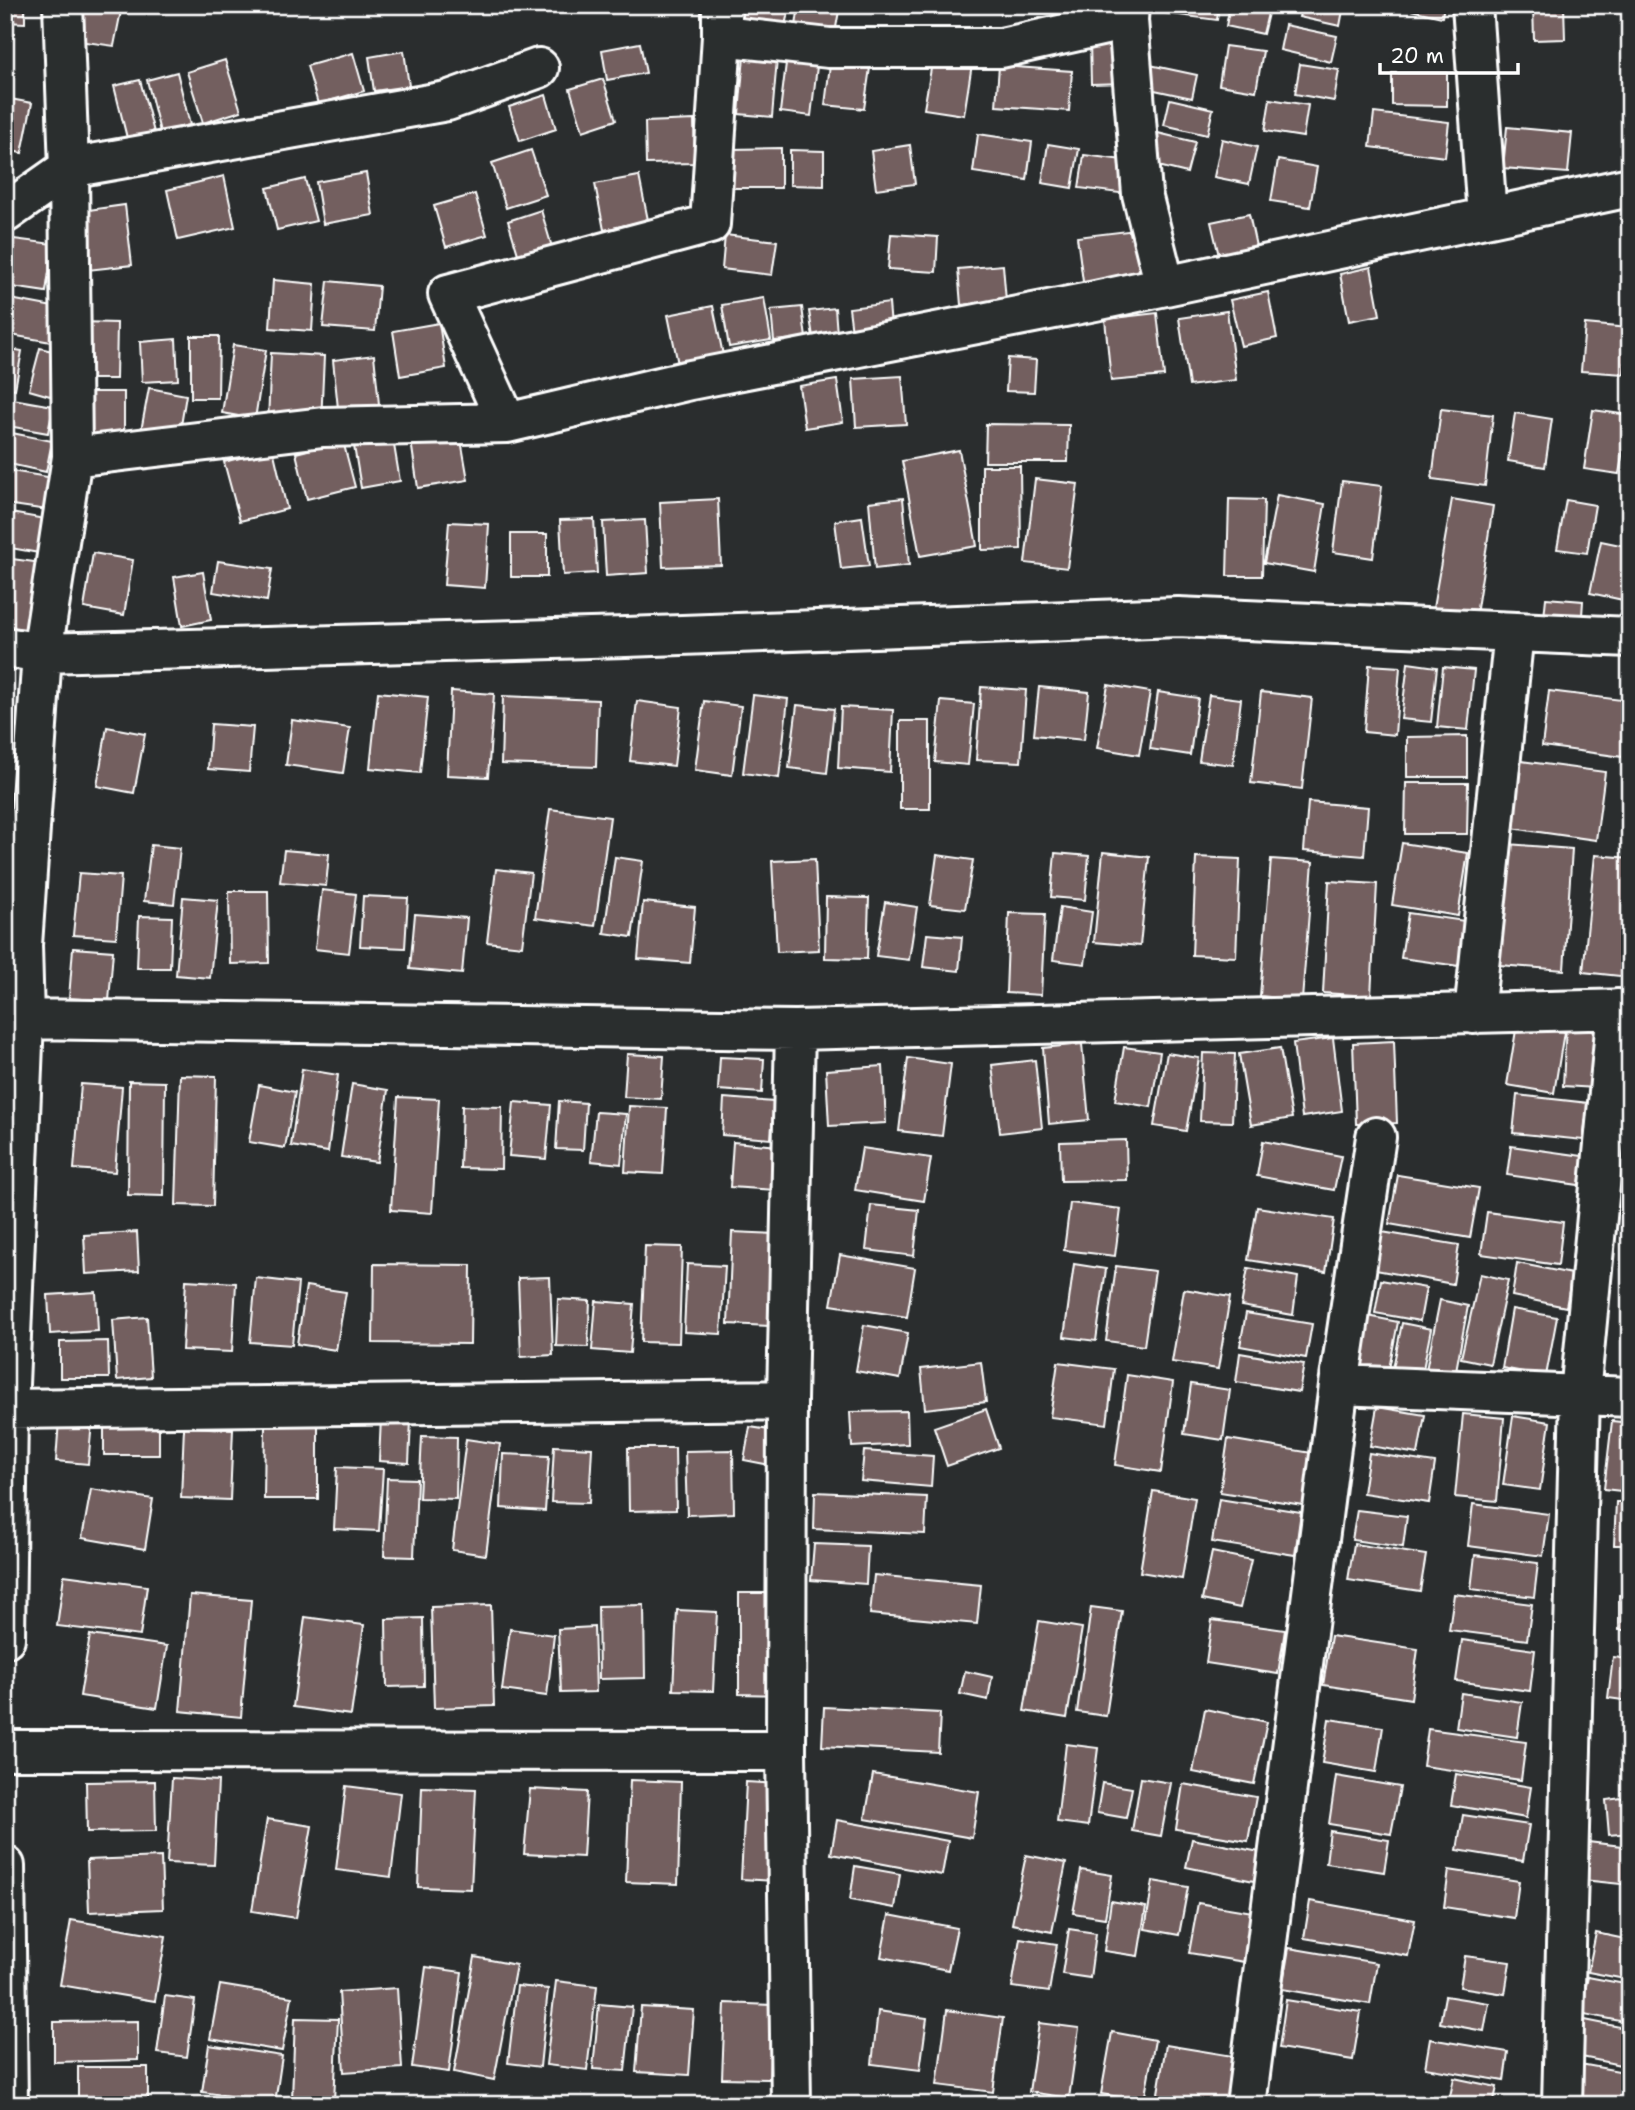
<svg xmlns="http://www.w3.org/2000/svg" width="1635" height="2110" font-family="'Shantell Sans',sans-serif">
  <rect width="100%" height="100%" fill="#2a2d2e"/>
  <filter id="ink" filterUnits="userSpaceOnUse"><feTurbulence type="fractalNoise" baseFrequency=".0143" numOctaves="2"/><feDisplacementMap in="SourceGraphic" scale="14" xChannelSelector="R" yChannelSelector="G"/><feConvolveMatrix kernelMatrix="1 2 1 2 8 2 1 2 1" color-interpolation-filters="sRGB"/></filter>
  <g filter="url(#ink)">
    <path fill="#735f5f" stroke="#fff" stroke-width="2" d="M5,5H25V23L5,22Z
      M84,5L121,11L114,46L78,41Z
      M478,5H515L514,11Z
      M734,5H790L782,37L729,23Z
      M799,5H840L834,39L795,33Z
      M1156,5H1219L1217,20L1155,12Z
      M1230,5H1270L1263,34L1226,26Z
      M1302,5H1344L1340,26L1299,17Z
      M1403,5H1444L1442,17L1402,8Z
      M1533,5H1564L1565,39L1534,40Z
      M1285,25L1337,36L1331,62L1280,50Z
      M1126,40L1127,83L1091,84L1090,41Z
      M640,43L646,73L607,80L602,50Z
      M1225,46L1263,51L1256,91L1219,85Z
      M404,51L409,86L374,91L369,57Z
      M353,53L364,91L318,104L307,66Z
      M787,55L818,58L811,116L780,112Z
      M744,56L777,59L772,117L739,114Z
      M831,57L871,61L864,109L825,105Z
      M933,57L972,64L964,115L924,109Z
      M225,60L241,111L203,123L187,72Z
      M1300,64L1339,70L1334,101L1295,94Z
      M1150,65L1197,75L1192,98L1145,88Z
      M999,66L1072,71L1069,111L996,106Z
      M177,72L190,125L160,132L147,80Z
      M1392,73H1447V106L1392,105Z
      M603,79L616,120L583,131L570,89Z
      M140,80L155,136L128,142L114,86Z
      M546,95L556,129L520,141L509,107Z
      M5,98L32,103L22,153L5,150Z
      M1170,99L1213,109L1207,135L1164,125Z
      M1270,99L1308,105L1303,137L1265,131Z
      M1374,113L1449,122L1445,157L1370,147Z
      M694,120L695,163L646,164L645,122Z
      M1507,127L1572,133L1568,173L1503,168Z
      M1158,133L1195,142L1187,173L1150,164Z
      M978,134L1032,142L1027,180L973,172Z
      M1222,139L1257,147L1249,184L1214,177Z
      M1048,144L1079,149L1072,188L1042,183Z
      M910,145L915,184L876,189L871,151Z
      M781,148V188H733L732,149Z
      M531,150L546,195L506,208L492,163Z
      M790,150L824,151V186L790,185Z
      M1084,155L1131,161L1127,194L1079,188Z
      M1278,160L1317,167L1310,207L1271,201Z
      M366,173L373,215L323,224L316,182Z
      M224,176L235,227L178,240L167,190Z
      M639,176L648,220L604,230L595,184Z
      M305,179L316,221L277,230L267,188Z
      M475,194L487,235L446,247L434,206Z
      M125,205L132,265L88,270L81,211Z
      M1630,205V242H1628L1623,206Z
      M541,210L554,254L521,264L508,221Z
      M1249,214L1257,251L1220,260L1211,222Z
      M1144,229L1150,279L1084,289L1077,237Z
      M891,234L938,237L936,272L888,269Z
      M725,235L777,241L772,275L722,269Z
      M6,238L53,244L46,292L5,286Z
      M1003,265L1006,301L961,305L958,269Z
      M1371,267L1380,315L1349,321L1340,274Z
      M273,280L315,284L312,331L270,328Z
      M328,281L379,286L375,331L323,327Z
      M1268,292L1277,338L1241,346L1230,300Z
      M5,298L64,309L57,343L5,334Z
      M764,298L771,340L729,347L722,305Z
      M889,303L891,327L852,332L849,308Z
      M713,306L723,355L678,364L668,315Z
      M802,307L806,338L774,341L771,310Z
      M835,308L837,334L813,337L809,311Z
      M1227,311L1236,380L1189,386L1179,318Z
      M1157,313L1164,376L1111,381L1105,319Z
      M80,322L117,323L116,379H79Z
      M439,323L446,368L400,376L393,331Z
      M1585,324L1628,328L1624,374L1581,371Z
      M191,336H219L218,398H191Z
      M176,339L178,380L142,382L140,342Z
      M233,345L266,350L255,419L222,413Z
      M5,348L22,351L15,389L5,387Z
      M40,348L68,355L57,398L29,390Z
      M271,353L324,356L321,423L268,421Z
      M374,355L380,414L339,418L333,360Z
      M1008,358L1036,360L1034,392L1006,391Z
      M902,376L906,424L856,427L853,379Z
      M837,380L843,422L805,428L799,386Z
      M149,388L186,395L179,438L141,431Z
      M87,392H124V442H87Z
      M13,399L53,406L48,433L8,426Z
      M1441,409L1493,415L1485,486L1432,479Z
      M1593,410L1629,415L1619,474L1584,469Z
      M1515,413L1552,419L1545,467L1508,461Z
      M986,424L1069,425L1068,462H985Z
      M7,432L52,441L46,472L5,463Z
      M392,433L400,481L361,488L353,440Z
      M460,434L468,480L418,488L411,441Z
      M343,441L355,487L307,499L296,453Z
      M273,449L287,509L240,521L224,462Z
      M959,450L977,546L920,556L902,461Z
      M982,466H1020L1021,549L982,550Z
      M5,470L60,479L55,511L5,504Z
      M1035,479L1078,484L1067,568L1025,563Z
      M1342,481L1382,486L1373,558L1333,552Z
      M1277,495L1325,504L1314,572L1264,563Z
      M903,498L909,565L875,569L869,502Z
      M718,499L721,565L663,567L660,502Z
      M1229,499L1264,500L1262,576H1227Z
      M1452,499L1493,506L1475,621L1432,614Z
      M1566,500L1595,505L1587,553L1557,549Z
      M5,512L45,519L39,553L5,547Z
      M862,517L869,566L841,569L835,521Z
      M594,519L597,573L563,575L560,520Z
      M645,520L648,573L606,576L603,522Z
      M449,522L489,524L485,588L444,585Z
      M511,534H547V577H511Z
      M1601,541L1630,547V566L1623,600L1590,593Z
      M93,553L133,560L124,615L84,608Z
      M5,558L42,563L31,633L5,629Z
      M218,561L272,569L267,601L213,592Z
      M203,572L211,620L182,626L174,577Z
      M1546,598L1583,601L1581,630L1543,627Z
      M1408,663L1437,667L1431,722L1401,719Z
      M1369,665L1400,667L1395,735L1364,732Z
      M1443,667L1474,670L1468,730L1437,727Z
      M1108,685L1150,692L1139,755L1097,748Z
      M981,687L1026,690L1021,762L976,760Z
      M1039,687L1089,692L1084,740L1034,735Z
      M451,691L494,694L488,777L447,775Z
      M1549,691L1630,701L1623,757L1542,746Z
      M378,692L428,697L420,773L370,768Z
      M1158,692L1198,698L1190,755L1150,749Z
      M1261,692L1312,698L1302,789L1251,783Z
      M753,695L788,699L779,778L743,773Z
      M1209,695L1241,699L1233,765L1199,761Z
      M503,696L598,700L596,767L501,764Z
      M637,701L681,707L674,766L630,761Z
      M704,701L741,706L732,775L695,770Z
      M941,701L974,704L968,765L935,762Z
      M797,705L834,709L827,773L789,768Z
      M841,707L893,710L890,772L838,768Z
      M292,720L350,728L343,773L286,765Z
      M900,721H930V809H900Z
      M211,724L253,727L249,772L208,769Z
      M107,727L145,734L134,793L97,786Z
      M1467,736V777H1407V737Z
      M1521,761L1605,772L1596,840L1511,828Z
      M1406,783H1468L1467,834H1405Z
      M1308,802L1368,807L1364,856L1304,851Z
      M550,809L610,817L595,926L535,918Z
      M1402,843L1468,853L1458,916L1392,905Z
      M1507,844L1572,849L1564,970L1499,965Z
      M151,845L180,848L174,904L144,901Z
      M284,850L329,854L326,886L280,882Z
      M1103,852L1149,857L1140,946L1094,942Z
      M1055,853L1089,856L1085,900L1051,897Z
      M937,855L973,860L965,909L930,905Z
      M1595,855L1630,858L1629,977L1583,972Z
      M615,857L643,861L632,937L604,933Z
      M1196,857L1240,859L1236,957L1192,955Z
      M815,859L819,950L777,952L772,861Z
      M1271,859L1313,862L1302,1000L1260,996Z
      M496,869L531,873L522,946L487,942Z
      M79,873L121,876L116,938L73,935Z
      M1329,881L1377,884L1371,996L1323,993Z
      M322,890L356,894L349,953L315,949Z
      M229,891H268L269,963L230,964Z
      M363,896L408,898L405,948L360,946Z
      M183,897L218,900L210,978L176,975Z
      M826,897L869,898L867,959L825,958Z
      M643,902L695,907L690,963L638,959Z
      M885,902L917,907L909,960L876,956Z
      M1060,907L1092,912L1085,964L1053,960Z
      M1009,913L1045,914L1041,995L1006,993Z
      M1408,913L1465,921L1459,966L1401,958Z
      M415,914L467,918L462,974L410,969Z
      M139,916L172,917L170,968H137Z
      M927,934L962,937L959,971L923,967Z
      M73,948L113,951L109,1001L69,998Z
      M1517,1024L1564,1032L1554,1093L1507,1085Z
      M1566,1025L1599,1027L1596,1088L1563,1086Z
      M1333,1038L1342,1111L1302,1117L1293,1043Z
      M1394,1041L1397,1123L1356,1124L1353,1043Z
      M1082,1044L1089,1120L1049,1124L1043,1048Z
      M1124,1047L1160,1052L1151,1107L1115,1101Z
      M1280,1048L1292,1118L1251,1125L1239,1054Z
      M1167,1053L1199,1058L1186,1131L1154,1126Z
      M1203,1053L1235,1054L1232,1122L1200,1121Z
      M627,1054L664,1056L661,1099L624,1097Z
      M720,1057L764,1059L762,1093L718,1090Z
      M908,1058L951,1064L942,1136L899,1131Z
      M1035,1060L1042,1128L1000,1133L992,1065Z
      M883,1066L886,1123L829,1126L826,1070Z
      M302,1069L338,1075L328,1152L291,1146Z
      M180,1075L216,1076L213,1206L176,1205Z
      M129,1081L165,1082L164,1196L128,1195Z
      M81,1084L122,1087L115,1172L74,1169Z
      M352,1084L388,1090L377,1162L341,1157Z
      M259,1085L295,1092L285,1148L249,1142Z
      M1517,1095L1588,1103L1583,1140L1513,1133Z
      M398,1097L439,1099L432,1213L391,1210Z
      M724,1098L774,1102L771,1139L722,1135Z
      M559,1101L586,1103L583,1150L556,1149Z
      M514,1102L551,1105L546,1159L509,1156Z
      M462,1106L502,1107L501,1169L460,1168Z
      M629,1106L667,1108L663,1174L625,1172Z
      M596,1112L626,1114L621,1164L591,1161Z
      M1126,1140L1127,1180L1061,1181L1060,1142Z
      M1263,1141L1341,1156L1334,1190L1257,1176Z
      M733,1142L779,1146L775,1190L730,1187Z
      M1511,1146L1583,1156L1579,1185L1507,1175Z
      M862,1148L931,1158L924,1201L855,1190Z
      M1398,1175L1479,1188L1470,1238L1389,1224Z
      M1070,1203L1121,1209L1115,1256L1064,1250Z
      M871,1205L919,1210L914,1256L866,1250Z
      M1257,1207L1334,1219L1326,1272L1248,1260Z
      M1487,1212L1563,1222L1558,1265L1481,1254Z
      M1376,1231L1459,1245L1453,1284L1370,1269Z
      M137,1232L139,1271L86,1274L84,1235Z
      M732,1232L775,1234L770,1326L728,1324Z
      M645,1246L682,1247L679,1343L641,1342Z
      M840,1255L915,1268L907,1317L831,1305Z
      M1517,1263L1572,1274L1566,1307L1512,1296Z
      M374,1264L471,1265L470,1344L373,1343Z
      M687,1264L725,1266L721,1334L684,1332Z
      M1074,1264L1106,1269L1096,1341L1064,1337Z
      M1116,1266L1155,1271L1144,1346L1106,1341Z
      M1248,1268L1298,1277L1293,1315L1241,1306Z
      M1480,1274L1508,1280L1490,1364L1461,1358Z
      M550,1277L553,1355L521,1357L518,1278Z
      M256,1278L298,1283L292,1345L250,1342Z
      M186,1280L236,1283L232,1352L182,1350Z
      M1381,1280L1426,1288L1420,1321L1375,1313Z
      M306,1286L346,1292L336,1350L297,1344Z
      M1184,1289L1230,1297L1218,1369L1172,1362Z
      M96,1292L98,1331L50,1334L48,1295Z
      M558,1299L590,1301L588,1347L556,1346Z
      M1440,1300L1468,1306L1455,1376L1426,1370Z
      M596,1301L634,1304L630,1353L592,1350Z
      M1512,1309L1557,1317L1546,1376L1502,1368Z
      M1246,1313L1312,1324L1306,1358L1240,1346Z
      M1368,1316L1398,1322L1388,1374L1357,1368Z
      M147,1317L151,1377L117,1380L113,1320Z
      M1402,1323L1431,1329L1421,1379L1392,1373Z
      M864,1325L908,1333L900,1379L856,1371Z
      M108,1341L109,1378H60V1342Z
      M1240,1353L1304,1364L1299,1392L1236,1382Z
      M981,1362L986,1402L925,1409L921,1369Z
      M1058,1362L1114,1369L1107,1424L1050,1417Z
      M1127,1375L1173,1382L1161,1472L1115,1465Z
      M1191,1384L1230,1390L1223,1440L1184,1434Z
      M1377,1407L1425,1415L1418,1454L1370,1446Z
      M986,1409L999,1448L947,1466L934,1427Z
      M907,1411L908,1444L852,1447L850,1412Z
      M1463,1414L1504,1418L1497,1501L1455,1497Z
      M1513,1416L1550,1422L1540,1490L1503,1485Z
      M381,1418L411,1420L409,1463L379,1461Z
      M104,1419H159V1455H104Z
      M59,1420L92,1423L88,1464L56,1461Z
      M1612,1421L1630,1423V1492L1604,1489Z
      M265,1426H318V1499H264Z
      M184,1427L233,1429L230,1500L181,1498Z
      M750,1427L776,1431L770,1465L744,1460Z
      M422,1436L457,1437L456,1499L419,1498Z
      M466,1439L500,1444L486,1555L452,1550Z
      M1228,1439L1318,1454L1309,1506L1220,1492Z
      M554,1446L592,1448L589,1503L551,1502Z
      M628,1448H675L676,1510L629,1511Z
      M733,1450L734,1513L687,1515L685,1451Z
      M864,1451L933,1456L931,1487L861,1481Z
      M1369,1453L1435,1463L1429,1503L1363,1493Z
      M503,1454L549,1456L545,1511L501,1508Z
      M337,1467L383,1469L379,1531L334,1529Z
      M387,1478L417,1479L414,1557L384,1556Z
      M91,1489L153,1499L145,1549L82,1538Z
      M1153,1491L1195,1498L1182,1579L1140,1572Z
      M815,1492L927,1497L925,1534L814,1529Z
      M1219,1499L1301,1512L1295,1555L1212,1542Z
      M1616,1502H1630V1545H1614Z
      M1473,1504L1549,1514L1543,1556L1468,1546Z
      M1357,1510L1407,1516L1403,1547L1352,1540Z
      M814,1544L868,1546L866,1584L811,1580Z
      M1354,1544L1426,1555L1420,1591L1348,1580Z
      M1212,1552L1251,1560L1240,1608L1202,1600Z
      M1475,1555L1538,1563L1534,1597L1471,1589Z
      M64,1575L147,1586L140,1636L57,1626Z
      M874,1575L981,1585L977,1624L870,1614Z
      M739,1593H782L781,1695L739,1694Z
      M1454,1594L1532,1604L1527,1640L1449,1630Z
      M190,1595L251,1600L241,1717L180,1711Z
      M1619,1595L1630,1596V1630H1619Z
      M491,1605L494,1706L434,1708L431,1607Z
      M644,1605L645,1678L599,1679L598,1606Z
      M1091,1607L1122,1611L1106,1716L1077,1712Z
      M677,1610L717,1612L713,1691L673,1690Z
      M305,1617L364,1625L351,1715L293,1707Z
      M423,1618L424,1686L387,1687L386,1619Z
      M1212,1620L1285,1630L1278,1674L1206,1663Z
      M1039,1621L1082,1628L1067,1718L1024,1711Z
      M594,1627L596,1692L561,1693L558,1629Z
      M510,1629L554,1635L547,1696L502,1690Z
      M90,1635L167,1646L157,1708L80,1696Z
      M1331,1636L1418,1649L1411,1699L1323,1685Z
      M1462,1640L1535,1650L1530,1691L1456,1681Z
      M1613,1657L1630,1659V1701L1608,1698Z
      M965,1671L992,1677L988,1700L960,1694Z
      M1461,1693L1522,1702L1517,1737L1456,1728Z
      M824,1707L940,1713L938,1752L822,1746Z
      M1205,1709L1267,1722L1254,1784L1193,1772Z
      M1329,1719L1383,1727L1376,1772L1322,1763Z
      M1428,1729L1526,1742L1521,1780L1423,1766Z
      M1630,1737V1781H1626Z
      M1066,1744L1098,1748L1088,1826L1057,1822Z
      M873,1774L979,1792L972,1838L865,1819Z
      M1456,1774L1531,1787L1526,1818L1451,1805Z
      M1336,1776L1400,1787L1391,1834L1329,1824Z
      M172,1778L218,1781L214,1865L167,1863Z
      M1141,1778L1171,1783L1161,1836L1132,1831Z
      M630,1780L681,1782L678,1884L626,1882Z
      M155,1781L156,1831L87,1832L86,1782Z
      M746,1782L780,1784L775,1881L741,1879Z
      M1102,1783L1132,1788L1126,1818L1097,1813Z
      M1183,1784L1256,1797L1248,1841L1176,1829Z
      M346,1786L401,1793L391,1877L336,1870Z
      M422,1787L476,1789L471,1889L418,1887Z
      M530,1789L587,1792L583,1857L524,1854Z
      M1630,1797V1833L1609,1835L1606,1800Z
      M1463,1815L1529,1825L1523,1861L1457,1850Z
      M267,1819L312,1826L296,1918L252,1911Z
      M837,1820L948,1841L942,1875L831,1854Z
      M1330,1831L1389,1840L1384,1872L1326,1863Z
      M1192,1839L1260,1852L1254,1881L1186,1867Z
      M1588,1842L1630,1847V1885L1583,1880Z
      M1026,1855L1066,1863L1052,1932L1012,1924Z
      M161,1857L163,1909L89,1912L87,1860Z
      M855,1866L900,1874L895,1908L850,1900Z
      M1081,1870L1112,1875L1105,1918L1073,1913Z
      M1449,1870L1519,1881L1514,1918L1444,1907Z
      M1153,1881L1188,1887L1179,1935L1145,1929Z
      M1111,1901L1146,1907L1138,1956L1104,1951Z
      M1310,1901L1415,1920L1408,1956L1304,1938Z
      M1198,1903L1265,1914L1257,1964L1189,1953Z
      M889,1915L957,1928L948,1970L881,1957Z
      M71,1920L166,1936L155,2001L60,1985Z
      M1069,1929L1096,1933L1090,1978L1062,1974Z
      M1596,1933L1630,1940V1980L1588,1972Z
      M1020,1938L1057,1944L1049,1992L1012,1987Z
      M1289,1948L1377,1963L1370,2004L1282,1989Z
      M1465,1956L1510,1962L1505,1994L1460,1987Z
      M475,1957L516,1965L494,2080L454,2072Z
      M426,1967L462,1972L449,2072L412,2067Z
      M1588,1977L1630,1985V2023L1580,2013Z
      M556,1981L597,1986L587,2070L546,2065Z
      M220,1985L292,1997L282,2051L210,2039Z
      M517,1986L548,1989L540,2067L508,2063Z
      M397,1988L402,2068L344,2072L339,1992Z
      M165,1996L195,2000L187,2057L157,2053Z
      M1445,1996L1489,2003L1484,2031L1440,2023Z
      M1286,2000L1361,2012L1353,2060L1279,2048Z
      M725,2003L772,2005L769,2079L722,2078Z
      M599,2004L632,2007L625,2071L593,2069Z
      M641,2007L694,2010L689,2075L636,2072Z
      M947,2010L1003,2018L993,2092L937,2085Z
      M878,2011L927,2018L920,2070L872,2064Z
      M295,2018L338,2019L334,2101L292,2099Z
      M1580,2019L1630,2029V2067L1572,2055Z
      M138,2021V2060L54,2062V2022Z
      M1039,2023L1079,2028L1069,2098L1029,2092Z
      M1112,2032L1155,2040L1144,2101L1101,2094Z
      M1430,2039L1508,2052L1504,2081L1425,2068Z
      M209,2045L282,2056L275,2103L202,2092Z
      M1166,2045L1245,2058L1236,2105H1188L1157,2099Z
      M1575,2063L1630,2073V2105H1607L1569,2098Z
      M78,2067H148V2102H78Z
      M1454,2078L1497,2087L1493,2105H1448Z"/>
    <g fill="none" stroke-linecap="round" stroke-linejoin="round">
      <g stroke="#fff" stroke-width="44">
        <path id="street" d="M722,5V36L829,48H1001L1128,20
          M1129,5L1128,20L1142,194L1165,286
          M1472,5L1487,217
          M5,213L69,168L447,101L539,68
          M507,423L448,294L710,224L722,36
          M72,457L323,427L507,423L690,380L1095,301L1630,187
          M5,647L42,653L626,637L1178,617L1630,637
          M1474,1014L1514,632
          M5,1022L24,1019L795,1030L787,1400L786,1751L791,2105
          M795,1030L1630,1009
          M1339,1385L1630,1397
          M5,1409L787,1400
          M5,1638L8,1409L24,1019L22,945L42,653L72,457L69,168L63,5
          M5,1750L786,1751
          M5,1866L8,2105
          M1246,2105L1339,1385L1376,1137
          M1562,2105L1580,1394L1617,1009"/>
      </g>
      <use href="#street" stroke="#2a2d2e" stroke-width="38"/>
    </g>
  </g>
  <rect width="1635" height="2110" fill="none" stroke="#2a2d2e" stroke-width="28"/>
  <rect x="14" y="14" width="1607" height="2082" fill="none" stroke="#fff" stroke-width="2.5" filter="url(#ink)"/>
  <path d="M1380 63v10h138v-10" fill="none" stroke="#ffffff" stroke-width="3.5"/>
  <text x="1390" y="63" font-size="21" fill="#ffffff" stroke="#2a2d2e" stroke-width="5" paint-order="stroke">20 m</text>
</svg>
